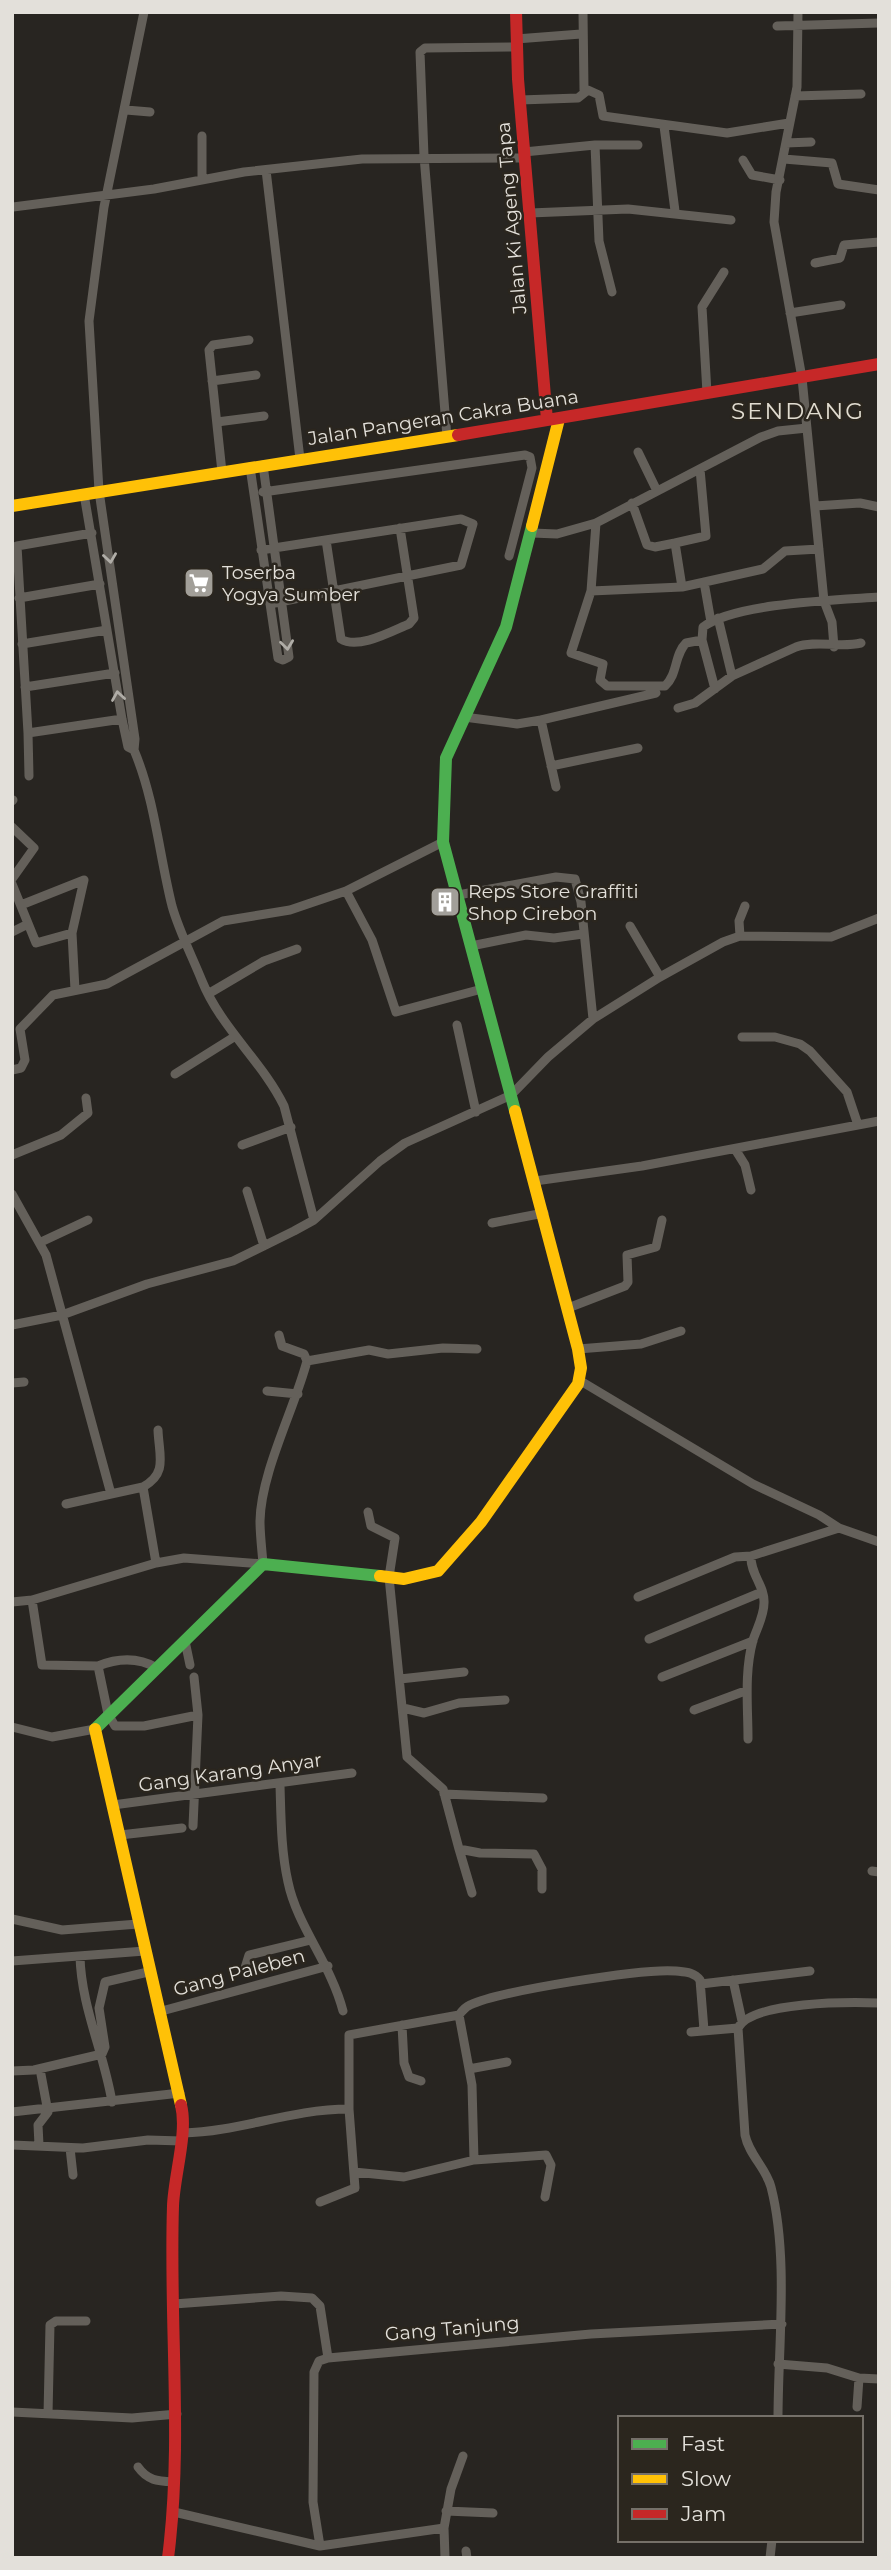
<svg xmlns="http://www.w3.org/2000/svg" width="891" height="2570" font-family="Montserrat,sans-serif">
  <rect width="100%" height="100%" fill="#282521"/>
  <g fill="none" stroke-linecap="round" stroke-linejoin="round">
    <path stroke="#64605a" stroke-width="9" d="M583,12L584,90
      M798,12L797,87L776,192L774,222L802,378L824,601L832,622L834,647
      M777,26L879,23
      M516,39L581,34
      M795,96L861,94
      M520,100L578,98L588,90L599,95L603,116L727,133L789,123
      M126,110L150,112
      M664,126L675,211
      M786,143L811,142
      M524,152L595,145
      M784,159L832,163L838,184L879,190
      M743,160L752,175L780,180
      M266,170L300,459
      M202,179V136
      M13,207L154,189L244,172L362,159L525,158
      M530,213L628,209L731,220
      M815,263L840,258L844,245L879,242
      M612,292L599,241L595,145H638
      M790,313L841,305
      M212,381L256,375
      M707,393L702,307L724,272
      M217,422L264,416
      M447,437L424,156L420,52L425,48L516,47
      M638,452L657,491
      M250,467L278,658L283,660L289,657L263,465
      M222,472L209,350L213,345L249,340
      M263,492L525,455L530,457L532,468L509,556
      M84,494L122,719L128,747L134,750L135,739L99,491L89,321L104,207L144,12
      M632,503L647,545L655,547L675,543L682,587
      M815,506L860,503L879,507
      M596,523L591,591L571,653L603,664L600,680L607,686H665C678,674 674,655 686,643L702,640L703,627C735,603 837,600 879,597
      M92,533L17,546L28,733L122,719
      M532,533L557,534L596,523L761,437L778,431L807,428
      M326,540L341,639C358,650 392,631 409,624L414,618L400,528
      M675,543L706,536L700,469
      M261,550L461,519L473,524L461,565L270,604
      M704,582L711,622
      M591,591L682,587L763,569L785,551L819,549
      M19,598L100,584
      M718,618L732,676
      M702,640L715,689
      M22,644L107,630
      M25,687L115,673
      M678,708L695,703L732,676L796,647C815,640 840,648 861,643
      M464,717L517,724L541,720L556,787
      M541,720L656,693
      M28,733L29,776
      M134,750C155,800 159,854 172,906C179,931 192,956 202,981C221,1028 262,1061 284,1106L314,1220
      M551,766L638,748
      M12,801L13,800
      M12,827L34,848L12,879
      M12,884L36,943L72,933
      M346,891L372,940L396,1012L482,989
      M458,895L556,877L575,879L581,902L593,1019
      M21,905L84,880L72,933L75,990
      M630,926L660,977
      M12,932L28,924
      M740,936L739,921L745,906
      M471,946L526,935L554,938L583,934
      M208,994L264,961L297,949
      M457,1025L476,1112
      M742,1037H775L800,1044L810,1051L847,1092L858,1125
      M12,1070L21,1068L25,1060L20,1029L53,995L107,984L223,921L290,910L346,891L443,842
      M175,1074L234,1037
      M242,1145L291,1127
      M735,1149L745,1165L751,1190
      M12,1155L61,1135L88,1113L86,1098
      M535,1181L642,1166L879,1121
      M247,1191L264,1246
      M12,1194L46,1255L111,1494L143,1487L156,1563
      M492,1223L544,1213
      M41,1242L88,1220
      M568,1308L625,1286L628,1282L627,1255L656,1247L662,1220
      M12,1325L62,1315L147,1284L233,1261L294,1231L314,1220L380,1161L405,1143L511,1095L548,1057L593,1019L660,977L723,942L740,936L831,937L879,918
      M578,1349L641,1344L681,1331
      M307,1361L369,1350L388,1354L443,1348L477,1349
      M579,1380L753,1484L819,1515L839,1528L879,1542
      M12,1383L24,1382
      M267,1391L298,1394
      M143,1487C168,1473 159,1456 158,1430
      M66,1504L111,1494
      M368,1512L371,1526L395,1538L389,1577L407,1757L443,1789L459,1849L480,1853L534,1854L542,1869V1889
      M638,1597L735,1557L751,1556
      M32,1600L42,1665L98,1666L108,1714L115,1726H144L198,1715
      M12,1602L32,1600L156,1563L184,1558L263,1564C262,1550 260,1535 260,1521C261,1472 294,1410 307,1361L304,1354L282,1346L279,1335
      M649,1639L762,1592
      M185,1641L190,1665
      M98,1666C118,1658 138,1657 157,1668
      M662,1677L753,1641
      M400,1679L464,1672
      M403,1708L424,1713L459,1703L505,1700
      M694,1710L745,1691
      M12,1727L52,1737L95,1729
      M748,1739C748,1706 744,1673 753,1640C757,1628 764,1616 764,1603C765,1586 750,1574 751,1556L839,1528
      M280,1785C281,1817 281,1851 288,1882C297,1926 331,1964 343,2011
      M444,1794L543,1798
      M113,1805L352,1773
      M193,1826L198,1715L194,1677
      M120,1835L182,1828
      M459,1849L472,1893
      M872,1871L879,1872
      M12,1919L62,1930L138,1924
      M80,1956C81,2006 104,2053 112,2102
      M12,1961L145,1951
      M244,1971L249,1955L311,1940
      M733,1980L742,2021
      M701,1984L810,1971
      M158,2012L328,1966
      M459,2015C462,2011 465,2007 470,2005C499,1991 644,1968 676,1971C686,1972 694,1972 700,1980L704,2030
      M402,2025L404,2063L409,2077L421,2081
      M691,2032L738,2028
      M469,2069L507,2062
      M12,2071L34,2070L102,2054L105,2047L99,2008L105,1982L148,1972
      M349,2109V2035L459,2015L472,2085L474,2160
      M12,2112L180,2093
      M183,2133C239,2132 290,2109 349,2109L355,2188L320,2202
      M12,2145L83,2148L148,2140L182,2141
      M39,2145L38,2125L48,2112L40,2069
      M70,2148L73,2175
      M354,2172L404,2177L474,2160L546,2155L551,2165L545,2197
      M174,2304L281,2296L312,2298L320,2306L328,2358L591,2334L782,2324
      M778,2364L827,2368L859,2378L879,2379
      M857,2407L859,2378
      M12,2412L132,2418L177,2414
      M48,2414L50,2325L56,2321H86
      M778,2418C778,2346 789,2257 771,2187C766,2168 749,2155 745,2135L738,2028C752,2001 851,2002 879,2003
      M138,2467C148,2481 158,2481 175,2482
      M446,2511L493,2513
      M174,2512L320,2546L444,2528L445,2558
      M444,2528L451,2489L463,2456
      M320,2546L313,2502L314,2372L319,2361L328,2358
      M466,2551L467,2558
      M770,2558L772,2540"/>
    <path stroke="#4caf50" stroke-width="12" d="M515,1111L443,842L446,758L506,627L532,526
      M95,1729L263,1564L380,1576"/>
    <path stroke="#ffc107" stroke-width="12" d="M12,506L458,435
      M532,526L559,419
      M380,1576L404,1579L438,1571L481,1522L578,1384L581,1368L578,1349L515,1111
      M95,1729L181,2105"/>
    <path stroke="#c62828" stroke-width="12" d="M516,12L518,79L547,420
      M458,435L879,364
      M168,2558C183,2441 169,2324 173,2206C174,2176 188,2133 181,2105"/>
  </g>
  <defs><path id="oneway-chevron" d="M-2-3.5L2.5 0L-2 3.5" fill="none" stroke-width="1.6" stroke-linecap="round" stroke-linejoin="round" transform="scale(1.75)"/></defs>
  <g stroke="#b0ada7">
    <use href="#oneway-chevron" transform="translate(110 558) rotate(82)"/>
    <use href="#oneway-chevron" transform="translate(287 645) rotate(83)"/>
    <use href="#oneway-chevron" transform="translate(118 696) rotate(-99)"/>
  </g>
  <defs>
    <g id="supermarket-square" transform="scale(1.575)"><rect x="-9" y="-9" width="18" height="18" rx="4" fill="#a29f99" stroke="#2b261e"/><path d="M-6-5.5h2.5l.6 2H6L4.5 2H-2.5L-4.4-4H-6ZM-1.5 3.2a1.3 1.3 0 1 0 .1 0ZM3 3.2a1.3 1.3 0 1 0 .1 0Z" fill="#fff"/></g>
    <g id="building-square" transform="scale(1.575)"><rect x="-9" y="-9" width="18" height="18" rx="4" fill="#a29f99" stroke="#2b261e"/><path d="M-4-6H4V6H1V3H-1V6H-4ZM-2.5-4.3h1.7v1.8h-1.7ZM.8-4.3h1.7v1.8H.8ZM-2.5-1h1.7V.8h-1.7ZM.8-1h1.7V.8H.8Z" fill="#fff"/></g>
  </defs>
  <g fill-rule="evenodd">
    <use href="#supermarket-square" x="199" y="583"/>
    <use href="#building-square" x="445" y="902"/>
  </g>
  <g text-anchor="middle" stroke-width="5" stroke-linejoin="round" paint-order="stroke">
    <g font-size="19" fill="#e3e0da" stroke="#2b261e">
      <text transform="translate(511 218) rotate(-95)" y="7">Jalan Ki Ageng Tapa</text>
      <text transform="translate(443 417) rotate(-9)" y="7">Jalan Pangeran Cakra Buana</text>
      <text transform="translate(230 1772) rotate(-8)" y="7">Gang Karang Anyar</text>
      <text transform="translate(239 1972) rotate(-15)" y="7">Gang Paleben</text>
      <text transform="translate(452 2328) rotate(-5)" y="7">Gang Tanjung</text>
    </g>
    <g font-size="19" fill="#e3e0da" stroke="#2b261e" text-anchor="start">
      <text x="222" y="579">Toserba<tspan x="222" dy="22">Yogya Sumber</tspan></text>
      <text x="468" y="898">Reps Store Graffiti<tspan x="468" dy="22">Shop Cirebon</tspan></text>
    </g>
    <g font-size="23" letter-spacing="2" fill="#e1dcd0" stroke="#2b261e">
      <text x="798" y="419">SENDANG</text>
    </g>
  </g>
  <rect width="891" height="2570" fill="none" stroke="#e3e0da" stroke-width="28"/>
  <rect x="618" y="2416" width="245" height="126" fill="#2b261e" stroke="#757069" stroke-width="2"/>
  <rect x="632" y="2439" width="35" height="10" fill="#4caf50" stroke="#757069" stroke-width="2"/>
  <text x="681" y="2451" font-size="21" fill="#e3e0da">Fast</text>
  <rect x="632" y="2474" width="35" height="10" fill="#ffc107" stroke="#757069" stroke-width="2"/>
  <text x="681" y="2486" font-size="21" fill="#e3e0da">Slow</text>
  <rect x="632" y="2509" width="35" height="10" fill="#c62828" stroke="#757069" stroke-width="2"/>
  <text x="681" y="2521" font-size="21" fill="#e3e0da">Jam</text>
</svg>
